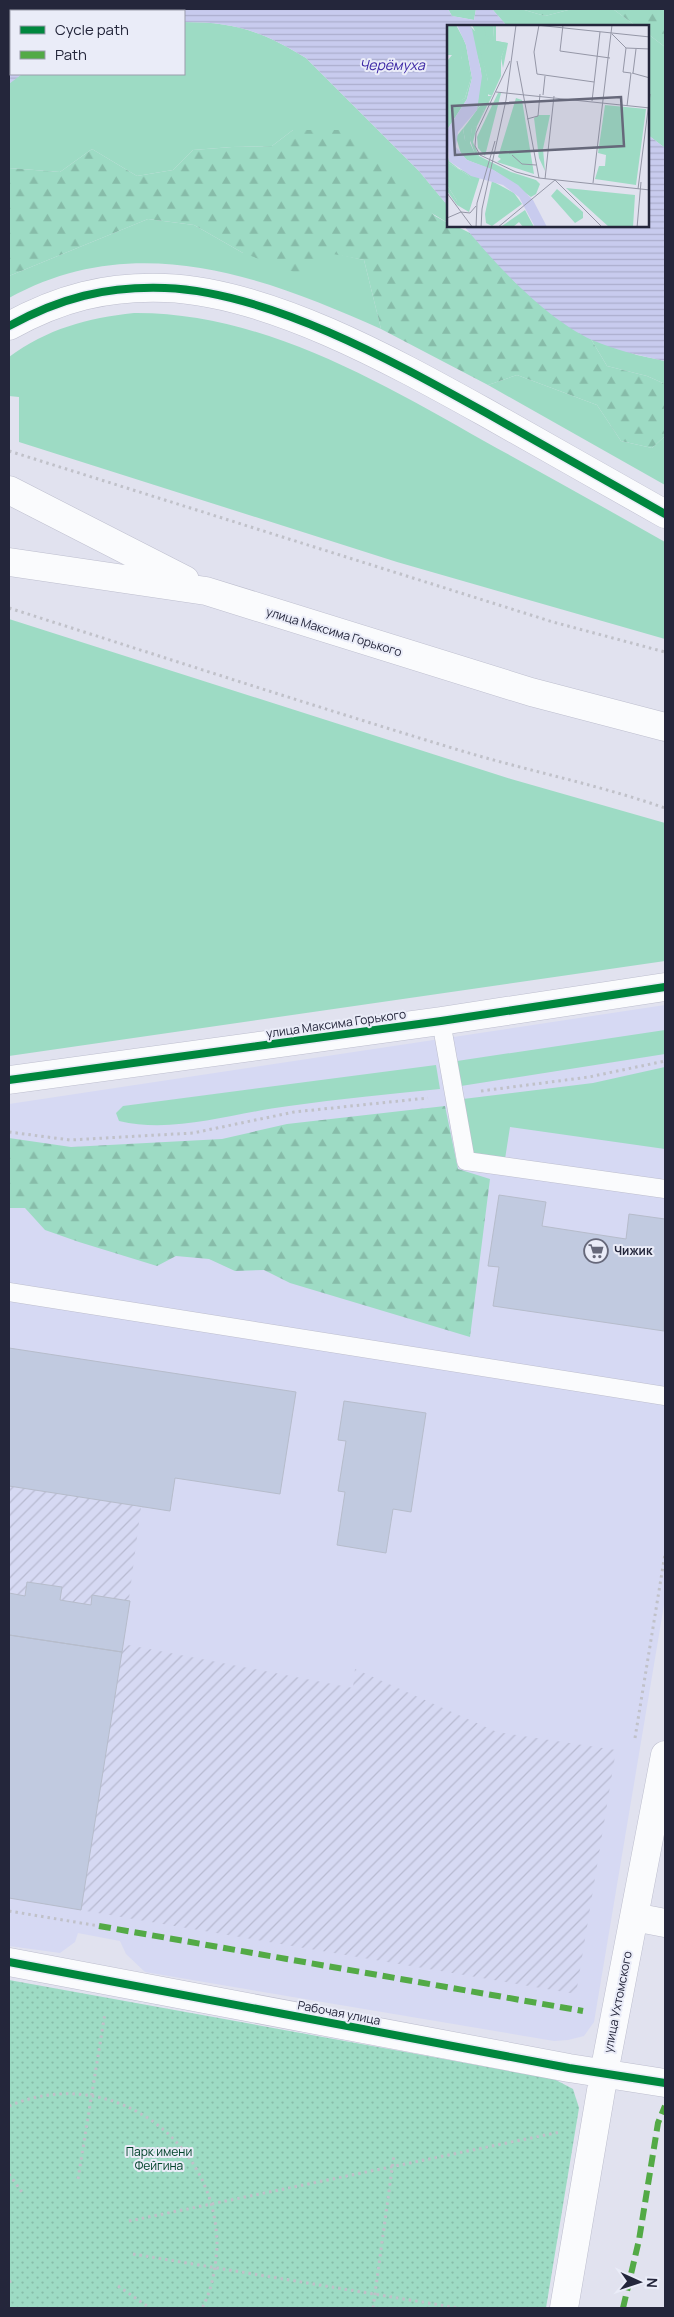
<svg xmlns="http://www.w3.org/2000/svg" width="674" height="2317" font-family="Manrope,sans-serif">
  <defs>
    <pattern id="industrial-furrows" width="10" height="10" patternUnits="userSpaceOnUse" patternTransform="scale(1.25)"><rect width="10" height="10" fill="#d6d9f3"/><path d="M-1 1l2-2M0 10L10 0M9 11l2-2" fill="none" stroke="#b8bad1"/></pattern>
    <pattern id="forest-firs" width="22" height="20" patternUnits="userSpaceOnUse" patternTransform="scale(1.25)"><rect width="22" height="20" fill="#9ddbc4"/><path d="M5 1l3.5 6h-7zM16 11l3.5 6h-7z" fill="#87bca9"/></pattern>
    <pattern id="park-dots" width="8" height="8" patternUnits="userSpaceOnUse" patternTransform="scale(1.25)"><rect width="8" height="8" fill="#9ddbc4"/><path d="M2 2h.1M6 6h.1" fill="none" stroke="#87bca9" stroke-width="1.8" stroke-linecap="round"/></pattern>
    <pattern id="water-rules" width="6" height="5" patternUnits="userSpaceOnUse" patternTransform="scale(1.25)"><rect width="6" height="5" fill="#c8cbee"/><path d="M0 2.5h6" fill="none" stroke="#acaecd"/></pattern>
  </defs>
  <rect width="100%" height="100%" fill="#e1e2ef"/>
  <path fill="#d6d9f3" d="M665,1005V1599L594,2022L584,2036L568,2040L554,2041L145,1972L126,1954L120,1941L78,1933L75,1942L60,1953L9,1946V1104Z"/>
  <path fill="url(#industrial-furrows)" d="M9,1348L296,1392L280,1494L175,1478L170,1511L141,1507L123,1644L353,1688L355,1669L497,1732L616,1750L576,1994L9,1898Z"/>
  <path fill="#9ddbc4" d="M448,9H476L474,20L452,16Z
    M492,9H521L545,16L572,9H613L636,26H507Z
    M184,22C235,22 262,31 306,58L419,171L448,206V223L293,130L272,146L232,147L193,150L173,170L137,176L92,149L60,172L9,168L10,82L22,74H184Z
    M648,34L665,47V148L648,135Z
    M148,219L194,225L243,253L328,252L364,260L381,329C261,275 134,229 9,298V276Z
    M134,313C260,312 376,380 484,441C544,474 605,508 665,542V639L397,562L19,442V397L9,396V357C47,329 87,318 134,313Z
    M591,339L637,355L665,361V384L647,376L607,366Z
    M517,375L597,405L621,441L652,448L665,436V485L488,385Z
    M9,619L511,779L665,823V961L9,1056Z
    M665,1030V1054L461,1086L457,1061Z
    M436,1065L440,1089C390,1094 339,1099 289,1106C233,1113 175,1134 119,1121L116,1113L123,1106Z
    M665,1067V1149L510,1127L505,1159L470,1154L463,1099L593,1083Z"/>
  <path fill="url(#forest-firs)" d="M521,9H572L545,16Z
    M613,9H665V47L648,34V26H636Z
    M293,130H343L435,216L448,223V226H456L470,233L516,283L556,317L591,339L607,366L647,376L665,384V436L652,448L621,441L597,405L517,375L488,385L381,329L364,260L328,253L307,277L243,253L194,225L148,219L9,276V168L60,172L92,149L137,176L173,170L193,150L232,147L272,146Z
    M445,1106L458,1169L490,1179L470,1337L290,1283L264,1270L235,1271L209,1259L176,1256L157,1266L79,1242L45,1230L25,1208H9V1138L71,1147L222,1139L287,1124Z"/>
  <path fill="url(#park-dots)" d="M9,1980L554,2079L573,2089L579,2108L546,2308H9Z"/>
  <path fill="url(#water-rules)" d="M9,9H448L452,16L474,20L476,9H492L507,26H448V206L419,171L306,58C262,31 235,22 184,22V11H11V74H22L9,84Z
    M648,135L665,148V361C641,356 615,350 592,340C546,319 496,265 464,226H648Z"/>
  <path fill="#c1cae0" stroke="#b6bccb" d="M499,1195L546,1202L542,1226L626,1239L629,1214L665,1219L664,1331L493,1306L499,1267L488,1266Z
    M9,1348L296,1392L280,1494L175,1478L170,1511L9,1486Z
    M344,1401L426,1413L411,1512L393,1509L386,1553L337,1545L345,1492L338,1491L346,1441L338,1440Z
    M27,1582L62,1587L60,1600L91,1605L92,1595L130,1601L122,1652L9,1635V1593L25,1596Z
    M9,1635L122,1652L81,1910L9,1898Z"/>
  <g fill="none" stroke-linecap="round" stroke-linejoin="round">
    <g stroke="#bdbece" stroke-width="19">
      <path id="lane" d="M441,1021L466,1161L665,1189
        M9,1292L665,1396"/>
    </g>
    <g stroke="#bdbece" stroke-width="29">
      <path id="street" d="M634,1917L665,1923
        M9,1962L569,2068L665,2083
        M564,2308L604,2073L665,1755"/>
    </g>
    <g stroke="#bdbece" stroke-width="29">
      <path id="secondary" d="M9,326C60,298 106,286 165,288C271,292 398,364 490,415C548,448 607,481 665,514
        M9,1080L441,1021L665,987"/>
    </g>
    <g stroke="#bdbece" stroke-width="29">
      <path id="primary" d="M9,490L185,580
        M9,562L206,591L531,692L665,727"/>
    </g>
    <path stroke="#c0c1c9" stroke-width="3" stroke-dasharray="2.5 4" stroke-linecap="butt" d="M9,451L553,622L665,652
      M9,608C160,656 310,705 462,751C529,771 599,785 665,808
      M481,1091L589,1077L665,1061
      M9,1132L70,1140L193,1133L294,1112L428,1098
      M635,1738L665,1554
      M9,1911L99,1926
      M9,2106C109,2063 217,2139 217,2246C216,2267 212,2290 202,2308
      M9,2174L24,2195
      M78,2179L105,2013
      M129,2221L560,2132
      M133,2254L458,2308
      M9,2282L13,2280
      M118,2286L150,2308
      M373,2308L394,2155"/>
    <use href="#lane" stroke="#fafbfd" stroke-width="18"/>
    <use href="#street" stroke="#fafbfd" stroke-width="28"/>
    <use href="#secondary" stroke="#fafbfd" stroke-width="28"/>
    <use href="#primary" stroke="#fafbfd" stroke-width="28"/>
    <path stroke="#53aa46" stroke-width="6" stroke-dasharray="12 6" stroke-linecap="butt" d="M99,1926L583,2011
      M623,2308L639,2240L658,2123L665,2106"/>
    <g stroke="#eaecf8" stroke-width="11">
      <path id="cycleway" d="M9,326C60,298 106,286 165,288C271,292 398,364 490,415C548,448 607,481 665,514
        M9,1080L441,1021L665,987
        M9,1962L569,2068L665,2083"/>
    </g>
    <use href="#cycleway" stroke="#00873e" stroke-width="8"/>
  </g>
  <defs>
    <g id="supermarket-ring" transform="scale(1.25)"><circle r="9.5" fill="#eaecf8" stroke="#66687a" stroke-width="1.5"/><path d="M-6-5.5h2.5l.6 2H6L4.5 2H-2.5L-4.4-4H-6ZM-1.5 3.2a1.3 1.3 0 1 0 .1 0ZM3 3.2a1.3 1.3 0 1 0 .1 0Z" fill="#66687a"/></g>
  </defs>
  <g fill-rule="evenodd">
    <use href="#supermarket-ring" x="596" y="1251"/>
  </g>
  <g text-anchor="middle" stroke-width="4" stroke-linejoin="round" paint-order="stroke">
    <g font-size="12" fill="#24263b" stroke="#eaecf8">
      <text transform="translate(334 632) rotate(17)" y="4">улица Максима Горького</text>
      <text transform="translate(336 1024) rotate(-8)" y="4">улица Максима Горького</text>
      <text transform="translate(618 2002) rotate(-79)" y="4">улица Ухтомского</text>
      <text transform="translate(339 2013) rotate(11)" y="4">Рабочая улица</text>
    </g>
    <g font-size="12" font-weight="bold" fill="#24263b" stroke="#eaecf8" text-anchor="start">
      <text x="614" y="1255">Чижик</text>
    </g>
    <g font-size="12" fill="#004229" stroke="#eaecf8">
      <text x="159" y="2156">Парк имени<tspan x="159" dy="14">Фейгина</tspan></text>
    </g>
    <g font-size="14" font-style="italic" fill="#3c27a5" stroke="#eaecf8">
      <text x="392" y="70">Черёмуха</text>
    </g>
  </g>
  <g transform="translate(447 25)">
    <rect width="202" height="202" fill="#e1e2ef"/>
    <path d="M10,0L19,20L25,53L20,74L0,105V97L10,77L18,73L24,53L20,37L14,35L16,13ZM22,0L28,6V1H37L47,12L46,0H49V16L61,18L56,43L54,33L58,22L42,19L35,29L41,56V71H45L34,93L37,83L34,78L30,85L34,45ZM51,68H54L38,131L31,123L30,112ZM69,73L75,75L87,149L50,137L54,134L51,132ZM23,95L16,104L18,115L28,129L23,115L25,102L30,101L26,117L32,131L64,147L89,155L93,159L89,169L84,172L48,146L20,135L14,129L9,112ZM0,129L2,136L12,144L33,152L22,187L10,180L0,166V160L10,176L27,159L21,150L0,137ZM45,156L67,168L75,179L45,201L39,198L38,189ZM119,163L188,170L186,202H162Z" fill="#9ddbc4"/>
    <path d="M0,0H9L16,13L18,21L14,34L20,33L24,53L18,73L10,78L3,97H0V36L5,30H0ZM25,0H46L47,12L39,11L37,1H29L31,6H28ZM40,14L60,18L54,33V51L45,71L38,68L41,56L33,25L37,18L42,19ZM35,78L38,81L34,93L30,101L25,103L23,118L30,133L27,135L21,131L16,104ZM92,90H103L96,124L98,146L92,133L87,93ZM0,137L21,150L29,160V164L17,179L10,176L0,160ZM110,164L136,187V193L128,198L104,171ZM78,185L87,202H76L72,197L66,202L52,203Z" fill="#9ddbc4"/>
    <path d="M158,80L199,84L189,160L148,154L152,141H158L159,130L151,128Z" fill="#9ddbc4"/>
    <path d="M10,0H22L25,4L35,51L30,85L11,107L9,122L20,135L45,144L71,160L86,175L100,202H88L72,172L56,160L24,151L2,136L0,105L20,74L25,53L19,20Z" fill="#c8cbee"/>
    <path fill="none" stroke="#9597a7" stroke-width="1" d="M89,0L203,12M92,0L87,27L90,49L147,57M116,0L113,26L163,33M165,9L179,23L176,47L184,48L180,81M179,23L203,24M63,36L29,108L28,121L33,130L69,147L92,153L203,165M70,36L92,153M185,48L203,53M186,48L189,24M49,67L203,83M96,70L98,51M145,76L153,7M80,94L91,91L93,69M65,130L75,139L89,140M98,154L107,71M146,158L165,0M191,164L203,69M0,168L26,203M0,193L14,187L23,188L29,181M29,203L30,178L48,116M34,203L35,184L59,75L69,0M50,203L108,155L156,203M190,203L194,157"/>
    <path fill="#66687a" fill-opacity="0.15" stroke="#66687a" stroke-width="2.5" d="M174,72L177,121L8,130L5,81Z"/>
    <rect width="202" height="202" fill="none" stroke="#24263b" stroke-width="2.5"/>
  </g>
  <rect width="674" height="2317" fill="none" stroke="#24263b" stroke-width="20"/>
  <rect x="10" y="10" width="175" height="65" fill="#eaecf8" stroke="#9b9dac"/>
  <rect x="20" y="26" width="25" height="8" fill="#00873e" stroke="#9b9dac"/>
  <text x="55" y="35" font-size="15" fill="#24263b">Cycle path</text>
  <rect x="20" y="51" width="25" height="8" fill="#53aa46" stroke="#9b9dac"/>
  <text x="55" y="60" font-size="15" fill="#24263b">Path</text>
  <g transform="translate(639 2282) rotate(93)" stroke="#eaecf8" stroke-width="4" paint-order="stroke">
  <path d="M0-4L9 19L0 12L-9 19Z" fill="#24263b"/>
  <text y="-8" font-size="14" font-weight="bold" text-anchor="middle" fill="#24263b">N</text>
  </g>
</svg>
